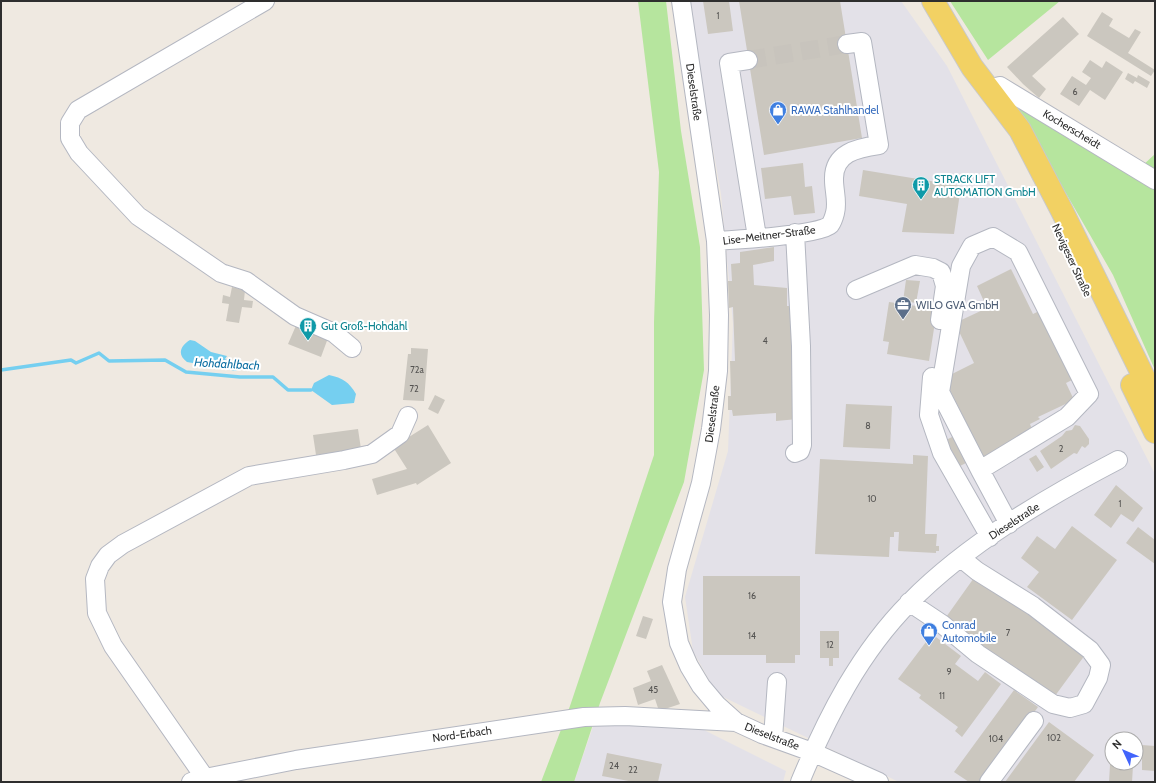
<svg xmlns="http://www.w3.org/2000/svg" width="1156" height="783" font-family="Cabin,sans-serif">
  <rect width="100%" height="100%" fill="#efe9e1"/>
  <path fill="#e3e1e8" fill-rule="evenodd" d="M687,1H901L947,66L1155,474V782H899L717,694L693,651L685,597L728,451L733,324L721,194ZM1112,739H1136V763H1112Z
    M595,721L700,728L786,771L783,782H574Z"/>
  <path fill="#b6e59e" d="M638,1H666L681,131L700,247L704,370L684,482L600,703L574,782H541L570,706L654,455V322L659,172Z
    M950,1H1060L988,60Z
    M1009,94L1142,166L1155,154V370L1113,275Z"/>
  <path fill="#75cff0" d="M190,340L195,341L211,352L227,356L225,359L239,366L236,371L187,362C177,355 180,346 190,340Z
    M329,375C343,378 349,382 356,394L354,403L332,405L311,390L314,383Z"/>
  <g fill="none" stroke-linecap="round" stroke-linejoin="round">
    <path stroke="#75cff0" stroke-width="3.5" d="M1,370L71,360L76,363L99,353L109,361L165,360L186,372L240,377H273L288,390H311"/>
  </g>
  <path fill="#cbc7bf" d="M703,1H729L733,31L708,34Z
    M739,1H840L862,138L764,155Z
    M1102,12L1113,19L1109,26L1129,38L1135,29L1141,32L1128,53L1155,70L1151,76L1087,36Z
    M1063,17L1079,34L1032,76L1046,89L1039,98L1023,84L1007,67Z
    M1090,60L1102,68L1106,61L1123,72L1105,100L1090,90L1079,106L1060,94L1072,76L1086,85L1091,78L1082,72Z
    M1128,73L1137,78L1138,75L1150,82L1147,88L1135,81L1133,84L1125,79Z
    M803,163L805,187L812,186L815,213L794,215L791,196L765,199L761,168Z
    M863,170L961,186L954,234L902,232L907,204L859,196Z
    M774,247V261L753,265L754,285L787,288V306H797L798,419L776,421V413L733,416L732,410H728V396H731L730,361H735L733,307L729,308L728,281H732L731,264L740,263V252Z
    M1011,269L1033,314L1039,311L1072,380L1066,383L1074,400L1038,417L1040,419L1030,424L1033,432L983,457L944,378L974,363L955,323L987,308L977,286Z
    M906,280L920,281L916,303L903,301Z
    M232,287L245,290L244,300L253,301L252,308L242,307L239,323L226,321L229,304L222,303L223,295L230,297Z
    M889,302L937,309L929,361L887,354L889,342L883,341Z
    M298,321L328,338L321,357L288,344Z
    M411,348L428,349L424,401L403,400L408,354H411Z
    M435,395L445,400L438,414L428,409Z
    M846,404L892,406L890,449L843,447Z
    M428,425L451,463L417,485L416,483L377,495L372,479L407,469L393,447Z
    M1075,425L1080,426L1089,439V444L1085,448L1082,446L1077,454L1074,453L1051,469L1040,451L1062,436L1066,431L1072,430Z
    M358,429L361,449L316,455L313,435Z
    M956,435L970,461L960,466L946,440Z
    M913,455L928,456L925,534H937L936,546H939V551H936V553L898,551L899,532H894V537H890L889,557L815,554L820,459L913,464Z
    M1036,455L1044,467L1037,472L1029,459Z
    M1116,485L1143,508L1133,522L1121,514L1111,528L1094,515Z
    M1072,526L1117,560L1072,620L1027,587L1039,572L1021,558L1037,536L1055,549Z
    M1138,527L1155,540V564L1126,543Z
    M976,575L1085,655L1052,700L944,620Z
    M703,576H800V655H795V663H766V655H703Z
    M643,616L653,619L646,639L636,636Z
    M820,631H839V658H833V666H829V658H820Z
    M932,634L961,656L955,664L978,681L985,672L1001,684L962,737L955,731L958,727L919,698L921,695L898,679Z
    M662,665L680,704L659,711L655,699L638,705L633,688L651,681L647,671Z
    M1014,690L1038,707L983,782H969L954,772Z
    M1049,722L1094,755L1074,782H1005Z
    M1142,745L1155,746V771L1142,770Z
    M607,753L662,764L658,782H634L602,776Z
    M1110,765L1133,766L1132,782H1109Z"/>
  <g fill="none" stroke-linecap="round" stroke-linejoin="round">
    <path stroke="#c8c4bd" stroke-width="18" stroke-dasharray="18 9" stroke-linecap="butt" d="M748,60L847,44"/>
    <g stroke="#b4b7c1" stroke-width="20">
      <path id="minor" d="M265,1L78,110L70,123V138L79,153L138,216L221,273L246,281L295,316L334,333L352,348
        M681,1L716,241L719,315L718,371L711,429L701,483L677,569L672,602L679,643L689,666L701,686L717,705L736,722L762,734L812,752L879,782
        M748,60L729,63L757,237
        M987,89L1000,86L1155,180
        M716,241C734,240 821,235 830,225C833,221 834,217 835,213C838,202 834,191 834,180C833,153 857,148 879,145L862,42L847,44
        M856,290L915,265L933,268L941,272L945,286L940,320
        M932,377L929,415L942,453L990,537
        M795,453L800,451L802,445L801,346L795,233
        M980,470L940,392L961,266L972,246L993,237L1018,252L1089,394L1067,417L980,470L1009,524
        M909,602L942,624L978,654L1053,704L1070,708L1084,704L1098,678L1101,665L1090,650L1033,606L977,571L961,558
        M773,738L777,682
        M205,778L113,646L97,613L95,579L100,566L108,555L123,544L249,476L344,460L372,454L400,434L408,416
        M191,782L205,778L296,760L584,717L625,716L736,722
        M800,782C827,717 860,652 910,602C967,544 1047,497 1118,460
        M989,782L1034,721"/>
    </g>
    <g stroke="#c9c9c9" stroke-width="24">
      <path id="major" d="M933,1L972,67L1020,130L1062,211L1155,400
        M1132,385L1155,432"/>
    </g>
    <use href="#minor" stroke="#fff" stroke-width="18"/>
    <use href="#major" stroke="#f2d163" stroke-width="22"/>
  </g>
  <defs>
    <g id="shop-pin" transform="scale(0.9)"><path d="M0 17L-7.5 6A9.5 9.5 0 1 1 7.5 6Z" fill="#3f7fe0" stroke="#fff"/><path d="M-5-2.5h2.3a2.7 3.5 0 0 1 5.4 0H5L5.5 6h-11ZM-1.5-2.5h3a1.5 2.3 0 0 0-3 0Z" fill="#fff"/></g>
    <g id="building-pin" transform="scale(0.9)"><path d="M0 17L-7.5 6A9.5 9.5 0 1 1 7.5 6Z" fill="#0f9aa8" stroke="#fff"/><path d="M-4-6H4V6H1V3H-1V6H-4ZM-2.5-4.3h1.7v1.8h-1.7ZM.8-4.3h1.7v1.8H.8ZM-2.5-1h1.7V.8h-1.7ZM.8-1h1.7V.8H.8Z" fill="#fff"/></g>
    <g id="office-pin" transform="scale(0.9)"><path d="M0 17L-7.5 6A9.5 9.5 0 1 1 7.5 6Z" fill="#5c6f8a" stroke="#fff"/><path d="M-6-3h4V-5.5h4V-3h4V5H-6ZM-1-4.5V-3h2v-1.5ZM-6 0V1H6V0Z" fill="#fff"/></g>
  </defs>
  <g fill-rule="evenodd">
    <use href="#shop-pin" x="778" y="110"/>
    <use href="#building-pin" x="921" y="185"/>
    <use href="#office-pin" x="903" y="305"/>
    <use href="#building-pin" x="308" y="326"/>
    <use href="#shop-pin" x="929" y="631"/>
  </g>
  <g text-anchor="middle" stroke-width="4" stroke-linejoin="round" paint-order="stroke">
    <g font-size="9" fill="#555452">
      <text x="718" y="19">1</text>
      <text x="1075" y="95">6</text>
      <text x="765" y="344">4</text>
      <text x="417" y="373">72a</text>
      <text x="414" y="392">72</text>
      <text x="868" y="429">8</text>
      <text x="1061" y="452">2</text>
      <text x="872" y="502">10</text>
      <text x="1120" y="507">1</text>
      <text x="752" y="599">16</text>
      <text x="1008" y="636">7</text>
      <text x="752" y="639">14</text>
      <text x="830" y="648">12</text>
      <text x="949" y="675">9</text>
      <text x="653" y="693">45</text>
      <text x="942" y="699">11</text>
      <text x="1054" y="741">102</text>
      <text x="996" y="742">104</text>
      <text x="614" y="769">24</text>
      <text x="633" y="773">22</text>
    </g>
    <g font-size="11" fill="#2e2e2e" stroke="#fff">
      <text transform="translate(694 92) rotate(82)" y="4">Dieselstraße</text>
      <text transform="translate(1072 129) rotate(31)" y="4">Kocherscheidt</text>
      <text transform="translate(769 235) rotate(-7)" y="4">Lise-Meitner-Straße</text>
      <text transform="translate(1072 260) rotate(65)" y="4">Nevigeser Straße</text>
      <text transform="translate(712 414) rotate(-83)" y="4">Dieselstraße</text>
      <text transform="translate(1014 521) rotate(-33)" y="4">Dieselstraße</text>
      <text transform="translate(462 734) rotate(-8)" y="4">Nord-Erbach</text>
      <text transform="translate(772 736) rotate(21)" y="4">Dieselstraße</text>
    </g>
    <g font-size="11" fill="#366cbe" stroke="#fff" text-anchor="start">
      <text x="791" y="114">RAWA Stahlhandel</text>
      <text x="942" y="629">Conrad<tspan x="942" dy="13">Automobile</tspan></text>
    </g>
    <g font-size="11" fill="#0d838f" stroke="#fff" text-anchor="start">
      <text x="934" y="183">STRACK LIFT<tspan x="934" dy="13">AUTOMATION GmbH</tspan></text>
      <text x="321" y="330">Gut Groß-Hohdahl</text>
    </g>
    <g font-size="11" fill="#4e5e75" stroke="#fff" text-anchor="start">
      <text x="916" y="309">WILO GVA GmbH</text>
    </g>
    <g font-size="12" font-style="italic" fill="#0d6fa3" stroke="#fff">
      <text transform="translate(227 364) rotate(3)" y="4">Hohdahlbach</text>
    </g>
  </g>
  <rect width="1156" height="783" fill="none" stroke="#2e2e2e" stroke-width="4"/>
  <g transform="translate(1124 751) rotate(314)"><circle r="19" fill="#ffffff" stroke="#ababab"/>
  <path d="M0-3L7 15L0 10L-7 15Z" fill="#4264fb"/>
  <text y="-6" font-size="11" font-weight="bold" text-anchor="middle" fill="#2e2e2e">N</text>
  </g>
</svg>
